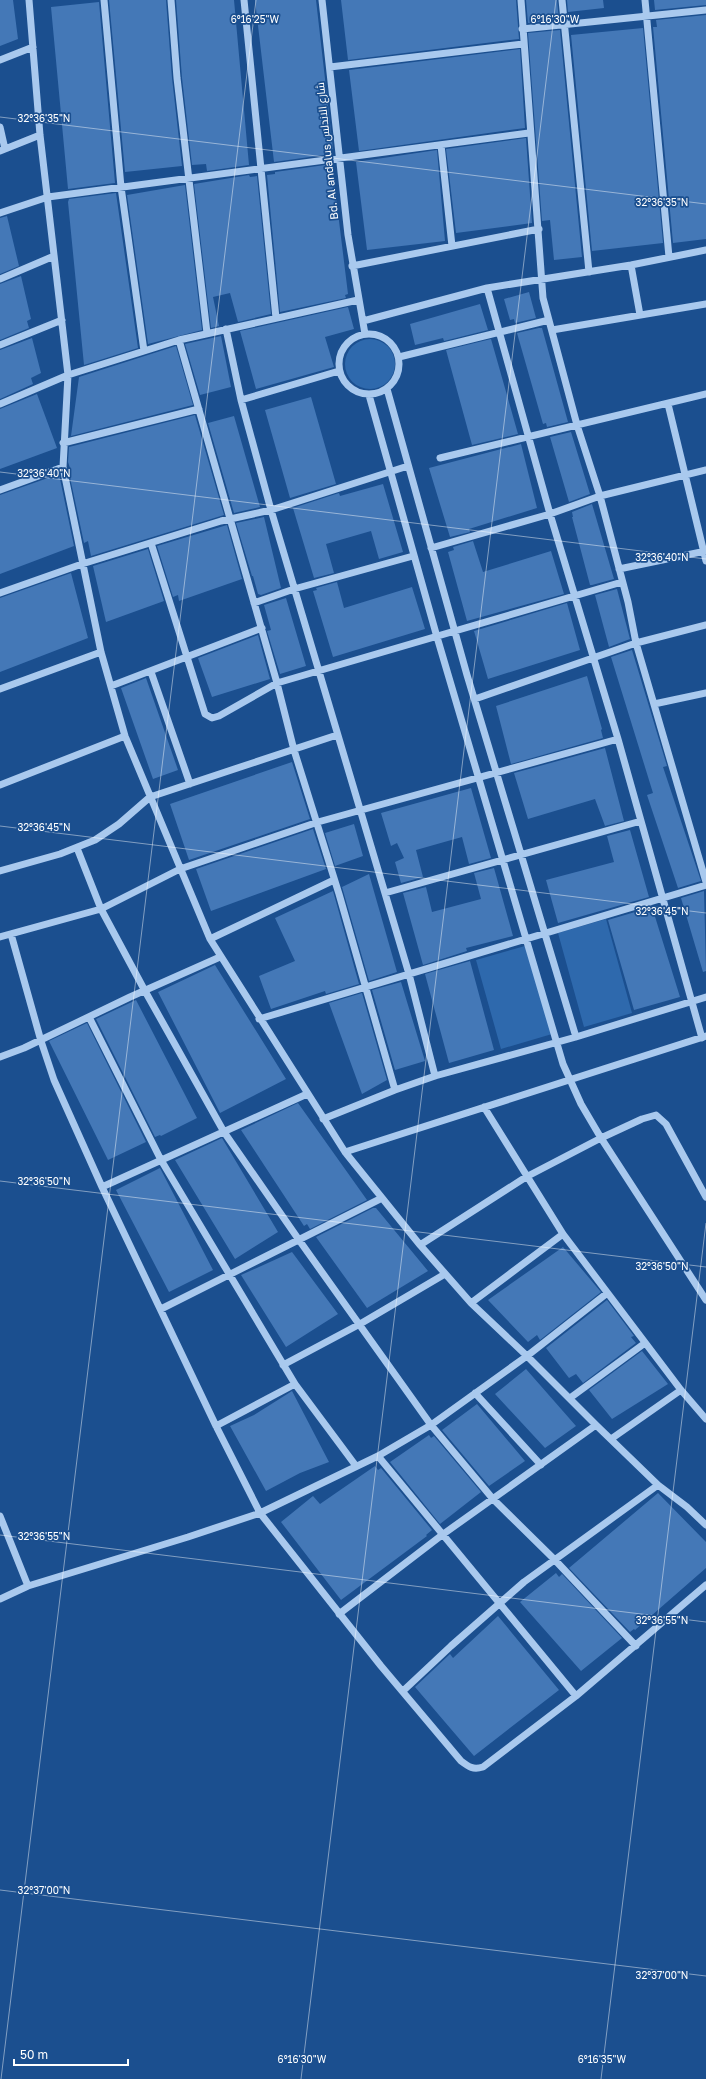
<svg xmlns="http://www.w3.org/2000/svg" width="706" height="2079" font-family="'Golos Text',Cairo,sans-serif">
  <rect width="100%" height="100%" fill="#1b4f8f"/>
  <path fill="#2e69ad" d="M345 364a25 25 0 1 1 50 0a25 25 0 1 1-50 0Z
    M606,919L632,1013L584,1027L558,933Z
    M525,946L552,1034L501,1049L476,960Z"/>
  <path fill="#4478b7" d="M0,0H13L18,39L0,46Z
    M109,0H166L172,78L182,166L125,172Z
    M176,0H234L249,165L207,171L206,164L192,165L182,78Z
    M255,0H316L333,149L330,150L331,154L274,162Z
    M341,0H516L519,39L348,60Z
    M526,0H557L559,20L528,23Z
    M567,0H603L604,8L568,12Z
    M654,0H706V5L655,10Z
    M99,2L115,183L68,189L51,7Z
    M706,15V239L673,243L653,27H657L656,20Z
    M643,28L663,243L592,251L571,35Z
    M560,30L582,257L554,260L550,220L542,221L528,33Z
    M520,49L525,128L359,151L349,70Z
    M526,138L532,223L456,233L446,149Z
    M437,150L445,241L367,250L356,162Z
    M332,164L348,294L345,295L346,298L280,312L267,175L275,174V172Z
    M249,175L250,177L257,176L271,314L238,322L230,293L213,297L219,326L211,328L194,184Z
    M185,185L202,330L148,344L127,195Z
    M116,193L138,348L84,365L68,202L69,199Z
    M7,216L19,266L0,274V218Z
    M21,276L31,319L27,321L29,328L0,340V284Z
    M529,292L536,318L515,323L514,319L510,320L504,299Z
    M480,304L488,330L444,341L443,338L415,345L410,324Z
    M348,307L354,329L325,337L334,367L256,389L240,331Z
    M539,328H542L568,422L547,427L546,423L543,424L517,333Z
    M221,336L231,387L200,395L185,344Z
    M32,338L41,373L31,378L33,384L0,399V350Z
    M491,339L518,434L472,445L446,350Z
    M176,346L193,405L71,436L79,377Z
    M37,394L57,448L0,469V409Z
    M311,397L336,484L290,498L265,410Z
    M195,415L224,515L91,556L88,541L84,543L68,468H70L68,462L69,447Z
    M234,416L260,507L234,513L208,423Z
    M571,432L590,494L569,502L550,437Z
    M521,444L537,508L469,529L470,532L450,537L429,468Z
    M59,474L74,546L0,574V495Z
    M383,484L403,552L379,559L371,531L326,544L334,573L314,578L293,508L339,493L340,496Z
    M592,504L614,579L592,585H590L572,517H573L572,512Z
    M264,517L281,588L261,595L258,594L253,576H252L236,523Z
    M227,525L242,579L179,601L178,595L173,597L157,546Z
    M473,541L483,572L551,551L564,594L467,621L448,552L454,550L453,547Z
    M148,549L164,601L106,622L93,566Z
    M71,573L88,638L0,672V598Z
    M337,582L344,608L412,587L425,629L333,657L313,591L317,590L316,588Z
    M617,589L630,639L609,647L595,595Z
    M286,598L306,666L280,674L267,631L271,630L264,605Z
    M567,603L580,650L488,679L474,631Z
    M258,635L270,679L212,697L198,658Z
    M632,650L667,766L663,767L701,881L678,888L647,795L653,793L611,657Z
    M587,676L602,729L601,730L603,738L511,764L496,706Z
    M146,678L178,770L153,779L121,688Z
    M605,748L624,821L605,826L595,799L528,819L514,773Z
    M292,762L310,819L189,860L170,804Z
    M471,788L491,858L469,864L462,837L416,850L423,877L401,883L395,862L404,858L397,843L391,846L381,813Z
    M354,824L363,856L335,866L325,833Z
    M313,829L326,869L211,911L196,869Z
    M630,830L649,897L558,923L546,880L614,862L607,836Z
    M494,868L513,936L466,948L467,951L423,965L403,893L426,887L432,912L481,899L474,873Z
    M369,874L397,972L369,981L342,887Z
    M333,891L359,984L326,994L325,991L271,1009L259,976L295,961L275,918Z
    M704,891L706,971L703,972L681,898Z
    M652,907L680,997L634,1010L608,920Z
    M470,961L494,1050L449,1063L425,974Z
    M215,965L286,1079L220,1113L158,992Z
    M401,982L425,1061L395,1070L372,990Z
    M362,993L387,1080L362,1094L329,1003Z
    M136,1000L197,1118L161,1136L160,1135L155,1137L96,1019Z
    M87,1023L146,1142L108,1160L49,1041Z
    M298,1103L367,1200L310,1229L307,1224L304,1226L241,1130Z
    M222,1138L278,1232L235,1259L175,1160Z
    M160,1168L213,1270L169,1292L116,1190Z
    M373,1208H376L428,1271L367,1308L316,1237Z
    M563,1247L601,1292L540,1340L537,1335L528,1342L488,1300Z
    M292,1252L338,1314L286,1347L241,1275Z
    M607,1300L634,1336L631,1337L636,1343L583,1383L576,1374L569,1378L546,1348Z
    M642,1351L668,1384L612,1419L589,1390Z
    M526,1369L576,1426L545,1448L495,1394Z
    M292,1391L329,1462L300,1473L266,1491L230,1426L254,1415Z
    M477,1404L525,1461L489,1486L442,1430Z
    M429,1435L431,1438L434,1436L481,1492L440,1524L390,1462Z
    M375,1466L378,1470L381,1468L432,1530L426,1535L427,1536L341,1600L281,1522L313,1496L320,1504Z
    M658,1493L706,1542V1568L635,1630L634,1629L630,1632L569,1568Z
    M556,1573L559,1577L562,1574L622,1638L581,1671L520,1602Z
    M498,1616L559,1690L474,1756L415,1687L450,1654L453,1658Z"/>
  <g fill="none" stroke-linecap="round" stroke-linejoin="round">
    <path stroke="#a9c9ee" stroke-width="7" d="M29,0L40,135L68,375L63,467L101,652L125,736L210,939L345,1152L420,1245L471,1303L527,1356L596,1425L658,1485L687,1507L706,1525
      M104,0L121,187L144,351
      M171,0L177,78L207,333
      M244,0L276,318
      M322,0L348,235L365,334
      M521,0L543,298L577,425L600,496L628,602L636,643L706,882
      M562,0L589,272
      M645,0L669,257
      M522,29L706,10
      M0,60L33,47
      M330,67L523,44
      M0,127L5,149
      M441,145L452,246
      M0,151L40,135
      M0,213L48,197L529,133
      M631,265L640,315
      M352,266L539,229
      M0,279L54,256
      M487,288L550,514L618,739L702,1038
      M363,321L487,288L631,265L706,250
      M226,329L241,400L271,510L409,974L435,1076
      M552,330L706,304
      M339 364a30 30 0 1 1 60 0a30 30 0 1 1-60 0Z
      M0,345L62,320
      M399,357L549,320
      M387,389L467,675L576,1037
      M369,395L437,637L563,1064L581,1104L601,1138L706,1300
      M241,400L339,371
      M0,404L68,375L179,340L358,300
      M668,404L706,561
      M63,443L199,409
      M440,458L706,394
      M0,490L63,467
      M151,543L205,714L212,718L219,716L277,683L179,340
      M431,548L550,514L600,496L706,470
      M619,569L706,551
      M0,593L82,564L221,521L271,510L408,466
      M254,603L294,589L413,556
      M151,672L190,784
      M111,686L262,628
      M0,689L101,652
      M475,699L636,643L706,625
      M654,704L706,693
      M0,785L125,736
      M77,848L101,909L145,991L224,1132L299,1240L431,1425L493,1499L554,1559L636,1646
      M0,871L60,854L95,840L119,824L150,797L337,735
      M385,893L641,821
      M11,934L41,1041L54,1080L102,1187L216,1426L260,1513L381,1666L461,1761C469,1767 473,1770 483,1767L576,1696L706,1585
      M0,937L101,909L180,869L318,822L618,739
      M210,939L334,880
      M89,1017L161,1160L295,1384L356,1466
      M259,1019L706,885
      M0,1057L24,1048L130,997L220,957
      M395,1090L339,894L294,750L277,683L622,582
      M484,1107L563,1234L681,1390L706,1419
      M323,1119L395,1090L435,1076L576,1037L706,997
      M345,1152L706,1036
      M102,1187L307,1094
      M420,1245L526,1177L601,1138L642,1119L656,1115L666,1124L706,1197
      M471,1303L563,1234
      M161,1309L380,1199
      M283,1365L360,1324L445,1274
      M475,1393L541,1465
      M570,1398L645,1343
      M216,1426L295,1384
      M611,1439L681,1390
      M378,1456L576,1696
      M0,1516L28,1586L0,1599
      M28,1586L188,1537L260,1513L378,1456L431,1425L527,1356L606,1294
      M339,1614L442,1535L596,1425
      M403,1691L451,1646L524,1582L658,1485"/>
  </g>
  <path fill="none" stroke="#fff" stroke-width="1" stroke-opacity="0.45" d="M0,117L706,204M0,472L706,559M0,826L706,913M0,1181L706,1267M0,1535L706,1622M0,1890L706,1976M1,2079L256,0M301,2079L556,0M601,2079L706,1223"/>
  <g text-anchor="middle" stroke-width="3.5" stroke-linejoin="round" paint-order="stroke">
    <g font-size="11" fill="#fff" stroke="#1b4f8f">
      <text transform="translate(327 151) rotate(-96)" y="4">Bd. Al andalus شارع الاندلس</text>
    </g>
  </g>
  <g font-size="10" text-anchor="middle" fill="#fff" stroke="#1b4f8f" stroke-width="3.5" stroke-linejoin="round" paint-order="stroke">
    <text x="255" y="23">6°16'25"W</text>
    <text x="555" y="23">6°16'30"W</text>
    <text x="44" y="122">32°36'35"N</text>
    <text x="662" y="206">32°36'35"N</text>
    <text x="44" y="477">32°36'40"N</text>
    <text x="662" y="561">32°36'40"N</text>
    <text x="44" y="831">32°36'45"N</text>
    <text x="662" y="915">32°36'45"N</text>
    <text x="44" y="1185">32°36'50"N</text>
    <text x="662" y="1270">32°36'50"N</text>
    <text x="44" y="1540">32°36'55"N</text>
    <text x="662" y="1624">32°36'55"N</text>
    <text x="44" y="1894">32°37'00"N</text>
    <text x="662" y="1979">32°37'00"N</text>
    <text x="302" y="2063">6°16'30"W</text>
    <text x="602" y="2063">6°16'35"W</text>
  </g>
  <path d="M14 2059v6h114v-6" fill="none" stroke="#ffffff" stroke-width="2"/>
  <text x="20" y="2059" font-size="12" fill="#ffffff" stroke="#1b4f8f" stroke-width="3" paint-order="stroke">50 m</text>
</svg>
